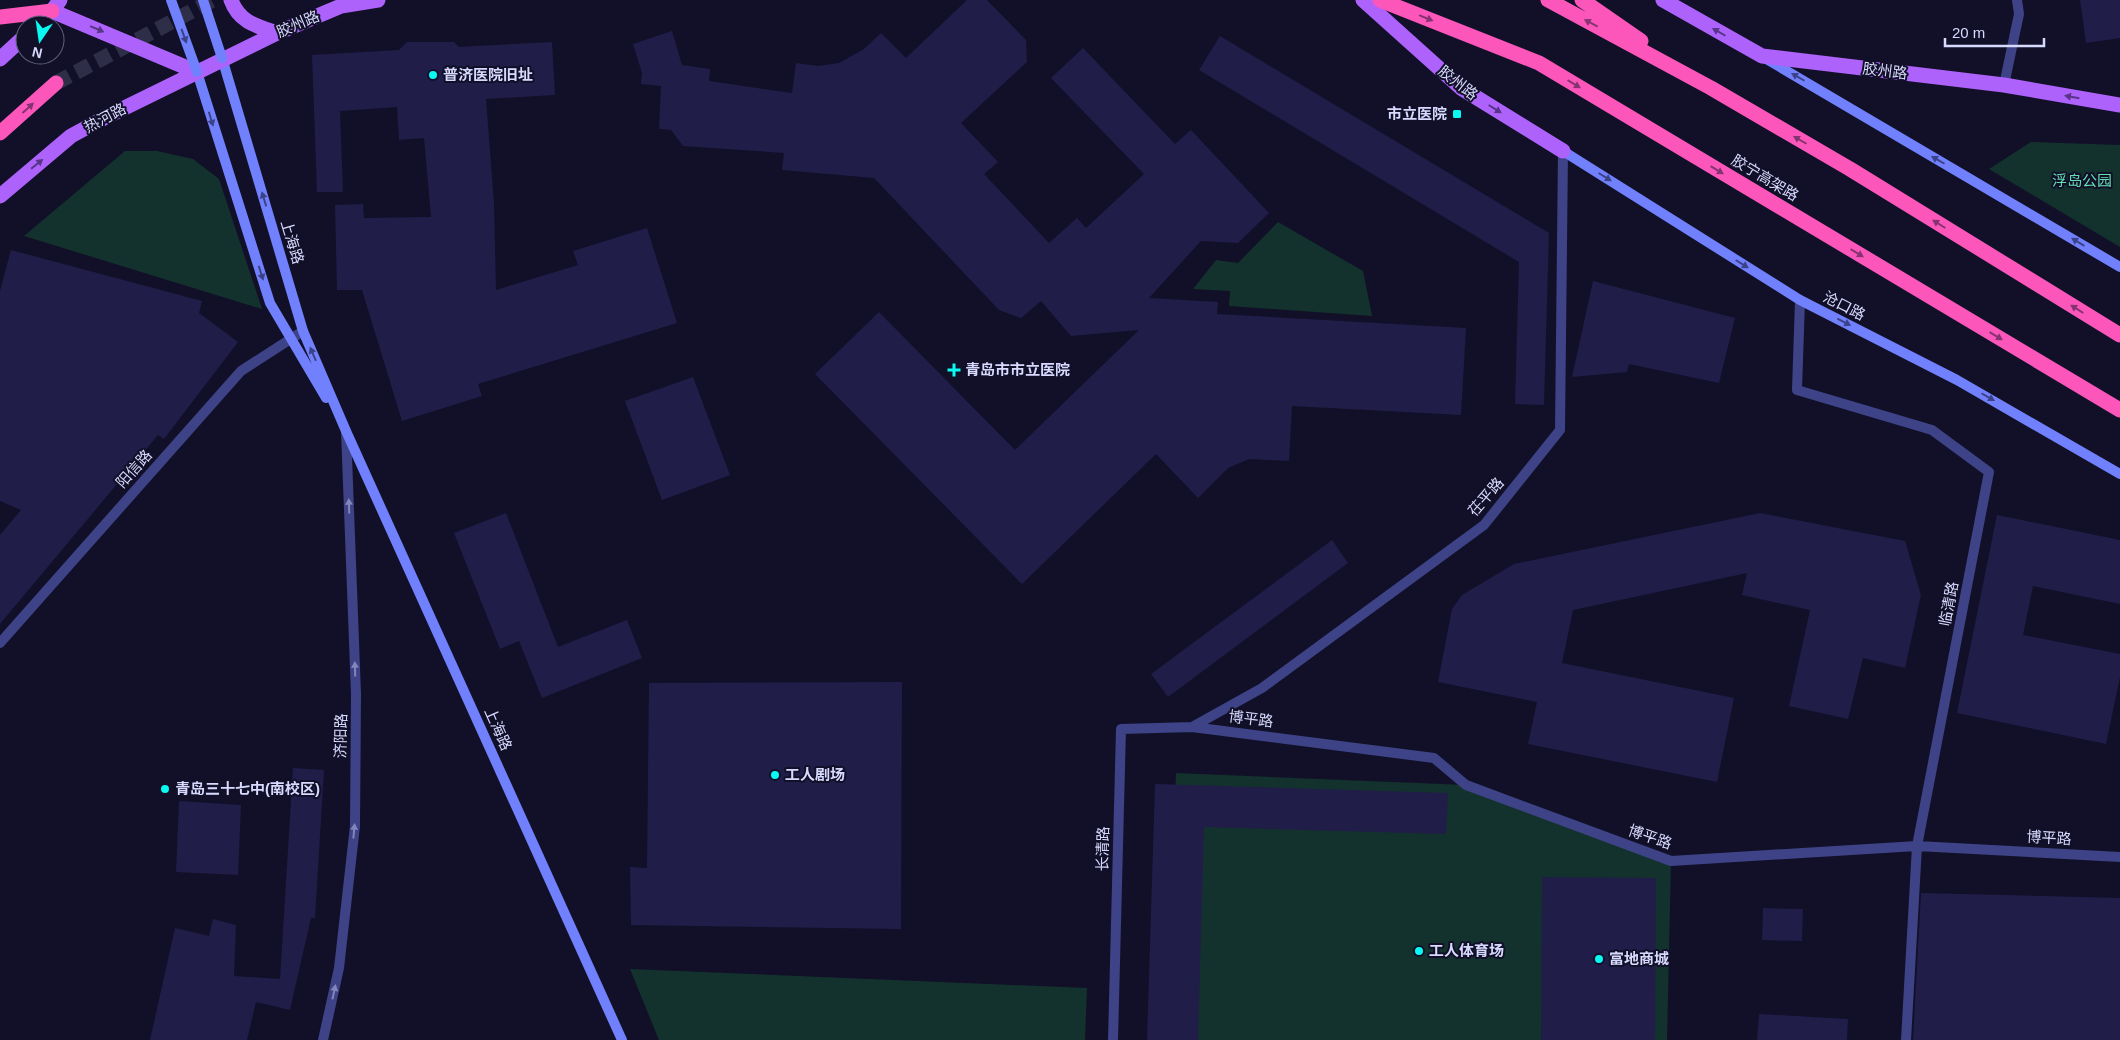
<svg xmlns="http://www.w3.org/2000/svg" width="2120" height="1040" font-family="Arial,'Noto Sans SC',sans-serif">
  <rect width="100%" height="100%" fill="#111028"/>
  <path fill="#14322d" d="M2031,142L2120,145V247L1989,169Z
    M125,151H157L193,159L219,179L262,309L24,236Z
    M1278,222L1363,271L1372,316L1229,306L1230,291L1193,289L1216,260L1238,263Z
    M1176,773L1466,785L1671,861L1667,1040H1166Z
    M630,969L1087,988L1085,1040H659Z"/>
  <path fill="#201d49" d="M967,0H987L1026,40L1027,62L961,123L998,162L984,174L1049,243L1077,218L1086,228L1144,174L1051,78L1083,48L1175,144L1191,130L1269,213L1238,243L1201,241L1149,298L1218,302L1217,314L1466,328L1461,415L1292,406L1289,461L1249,459L1228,468L1198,498L1156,454L1022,584L815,374L879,312L1015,450L1139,330L1071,336L1041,301L1021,318L999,310L874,178L782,170L784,153L683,146L671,130L659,129L661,86L641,84L642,73L633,44L672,31L682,65L710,69L709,81L792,93L796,63L818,66L839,63L864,49L881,33L906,58Z
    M2080,0H2120V38L2086,43Z
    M1220,36L1549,233L1544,405L1515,404L1519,262L1199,70Z
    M407,42H454L459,47L552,42L555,95L486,99L494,203L496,290L578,265L573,251L647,228L677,323L478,384L482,396L402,421L362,290H337L335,205L363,204L364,218L431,217L424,138L399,140L397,107L340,111L343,192H317L312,55L399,50Z
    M11,250L202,301L199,313L238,342L164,439L158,435L0,624V535L21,510L0,501V291Z
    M1593,281L1735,318L1719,383L1629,364L1627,372L1572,377Z
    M693,377L730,475L662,500L625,401Z
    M506,513L558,647L627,620L642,658L542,698L519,641L500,649L454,533Z
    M1760,513L1905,541L1921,595L1905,668L1863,658L1848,719L1789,706L1810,610L1742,595L1747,573L1573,610L1562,663L1734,698L1717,782L1528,744L1537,702L1438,682L1452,609L1462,595L1514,564Z
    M1997,515L2120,540V604L2033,586L2023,635L2120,654V677L2106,744L1957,713Z
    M1332,540L1348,563L1168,697L1151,674Z
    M902,682L901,929L631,925L630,867L647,868L649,683Z
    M293,768L324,770L315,918H311L290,1010L256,1002L247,1040H150L175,928L209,936L213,919L236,925L234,976L280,979Z
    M1155,784L1448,793L1446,834L1204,827L1198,1040H1147Z
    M179,801L241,805L238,875L176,872Z
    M1542,877L1656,878L1655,1040H1541Z
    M1921,893L2120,898V1040H1913Z
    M1763,908L1803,909L1802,941L1762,940Z
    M1759,1014L1848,1019L1847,1040H1757Z"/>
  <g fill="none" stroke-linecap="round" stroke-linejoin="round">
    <path stroke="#2f2e48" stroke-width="15" stroke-dasharray="15 8" stroke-linecap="butt" d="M56,83L213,0"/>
    <path stroke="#3d4386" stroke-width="10" d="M2004,85L2019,14L2017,0
      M1800,300L1797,390L1932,430L1989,472L1917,846L1906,1040
      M0,643L241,371L303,331
      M1192,727L1262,688L1484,525L1560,430L1563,151
      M323,1040L339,968L355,826L356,694L346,431
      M1113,1040L1121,729L1192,727L1434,758L1466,785L1671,861L1917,846L2120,857"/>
    <path stroke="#7180fc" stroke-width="10" d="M222,58L303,331L346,431L622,1040
      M1768,60L2120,267
      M197,72L270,303L326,398
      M1563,151L1800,300L1957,380L2120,474"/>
    <path stroke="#ae62fc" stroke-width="15" d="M231,0C239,22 256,26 277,33
      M1363,0L1461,88L1563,151
      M1663,0L1762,56L2004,85L2120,105
      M52,11L197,72
      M37,25L52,11L60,0
      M0,59L25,36
      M0,196L71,136L106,117L277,33L341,6L378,0"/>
    <path stroke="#fc56bb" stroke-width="15" d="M1380,0L1539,63L2120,410
      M1548,0L1711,88L1850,169L2120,335
      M1582,0L1641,41
      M0,17L52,11
      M0,133L56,83"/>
    <path stroke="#7180fc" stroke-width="10" d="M171,0L197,72
      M203,0L222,58"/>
  </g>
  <defs><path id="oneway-solid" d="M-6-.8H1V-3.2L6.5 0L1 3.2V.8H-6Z" transform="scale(1.25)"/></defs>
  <g fill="#863372">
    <use href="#oneway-solid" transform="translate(1426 18) rotate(22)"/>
    <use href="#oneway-solid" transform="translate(1591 23) rotate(-152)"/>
    <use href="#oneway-solid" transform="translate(1574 84) rotate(31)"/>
    <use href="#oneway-solid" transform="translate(28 108) rotate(-42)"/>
    <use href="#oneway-solid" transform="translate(1800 140) rotate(-150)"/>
    <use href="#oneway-solid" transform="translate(1717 170) rotate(31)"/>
    <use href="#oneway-solid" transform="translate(1939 224) rotate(-148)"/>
    <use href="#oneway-solid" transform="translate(1857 253) rotate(31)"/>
    <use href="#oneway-solid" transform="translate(2077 309) rotate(-148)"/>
    <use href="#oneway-solid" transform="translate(1996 336) rotate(31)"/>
  </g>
  <g fill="#583587">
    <use href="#oneway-solid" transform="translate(97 29) rotate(23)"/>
    <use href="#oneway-solid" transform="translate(1719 32) rotate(-150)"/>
    <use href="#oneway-solid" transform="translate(2072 97) rotate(-170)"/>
    <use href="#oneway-solid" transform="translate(1495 109) rotate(32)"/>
    <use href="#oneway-solid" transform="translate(37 164) rotate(-39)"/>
  </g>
  <g fill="#3c4287">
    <use href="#oneway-solid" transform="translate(184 36) rotate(70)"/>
    <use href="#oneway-solid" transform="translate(1798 77) rotate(-150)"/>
    <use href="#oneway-solid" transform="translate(211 119) rotate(73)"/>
    <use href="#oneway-solid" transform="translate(1938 160) rotate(-150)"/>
    <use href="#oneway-solid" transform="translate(1605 177) rotate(32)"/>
    <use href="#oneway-solid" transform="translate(264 199) rotate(-107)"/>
    <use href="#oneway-solid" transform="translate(2078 242) rotate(-149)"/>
    <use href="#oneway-solid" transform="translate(1742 264) rotate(32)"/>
    <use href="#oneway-solid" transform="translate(261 273) rotate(72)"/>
    <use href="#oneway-solid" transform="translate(1844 322) rotate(27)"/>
    <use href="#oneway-solid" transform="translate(313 354) rotate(-113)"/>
    <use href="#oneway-solid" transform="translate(1988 397) rotate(30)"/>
  </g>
  <g fill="#8386bc">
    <use href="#oneway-solid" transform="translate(349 506) rotate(-92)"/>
    <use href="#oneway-solid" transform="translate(355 669) rotate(-92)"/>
    <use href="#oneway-solid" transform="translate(354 831) rotate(-85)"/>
    <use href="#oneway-solid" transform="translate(334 992) rotate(-78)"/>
  </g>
  <g fill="#08faf2" stroke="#111028" stroke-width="2">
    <circle cx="433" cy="75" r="5"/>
    <rect x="1452" y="109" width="10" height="10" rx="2.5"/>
    <path d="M951.5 362.5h5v5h5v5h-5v5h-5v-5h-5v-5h5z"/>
    <circle cx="775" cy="775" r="5"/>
    <circle cx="165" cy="789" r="5"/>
    <circle cx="1419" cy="951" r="5"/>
    <circle cx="1599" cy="959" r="5"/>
  </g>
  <g text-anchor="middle" stroke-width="4" stroke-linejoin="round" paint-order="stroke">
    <g font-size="15" fill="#d8d9fe" stroke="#111028">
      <text transform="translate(298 24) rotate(-23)" y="5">胶州路</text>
      <text transform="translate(1885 71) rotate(7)" y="5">胶州路</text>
      <text transform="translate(1458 83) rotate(38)" y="5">胶州路</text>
      <text transform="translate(105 118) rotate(-28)" y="5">热河路</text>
      <text transform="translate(1765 178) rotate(31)" y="5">胶宁高架路</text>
      <text transform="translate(292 242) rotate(73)" y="5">上海路</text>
      <text transform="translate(1844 306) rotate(27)" y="5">沧口路</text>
      <text transform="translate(134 469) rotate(-48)" y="5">阳信路</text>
      <text transform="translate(1486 497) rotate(-49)" y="5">茌平路</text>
      <text transform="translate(1949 604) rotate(-79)" y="5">临清路</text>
      <text transform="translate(1251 719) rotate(7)" y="5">博平路</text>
      <text transform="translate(498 729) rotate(66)" y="5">上海路</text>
      <text transform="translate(341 736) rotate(-89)" y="5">济阳路</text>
      <text transform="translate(1650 837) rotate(19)" y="5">博平路</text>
      <text transform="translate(2049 838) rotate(3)" y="5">博平路</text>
      <text transform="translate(1103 849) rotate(-89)" y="5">长清路</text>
    </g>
    <g font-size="15" font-weight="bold" fill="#d8d9fe" stroke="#111028" text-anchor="start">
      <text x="443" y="80">普济医院旧址</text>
      <text x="1447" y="119" text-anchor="end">市立医院</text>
      <text x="965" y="375">青岛市市立医院</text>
      <text x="785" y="780">工人剧场</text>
      <text x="175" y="794">青岛三十七中(南校区)</text>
      <text x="1429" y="956">工人体育场</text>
      <text x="1609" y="964">富地商城</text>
    </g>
    <g font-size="15" fill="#64deb0" stroke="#111028">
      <text x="2082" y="186">浮岛公园</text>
    </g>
  </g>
  <g transform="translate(40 40) rotate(193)"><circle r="24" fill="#111028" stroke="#61607e"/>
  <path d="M0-4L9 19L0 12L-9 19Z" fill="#08faf2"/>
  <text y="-8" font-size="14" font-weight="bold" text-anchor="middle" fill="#d8d9fe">N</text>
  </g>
  <path d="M1945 38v8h99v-8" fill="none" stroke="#d8d9fe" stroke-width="2.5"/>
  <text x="1952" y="38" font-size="15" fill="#d8d9fe" stroke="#111028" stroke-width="4" paint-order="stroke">20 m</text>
</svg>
